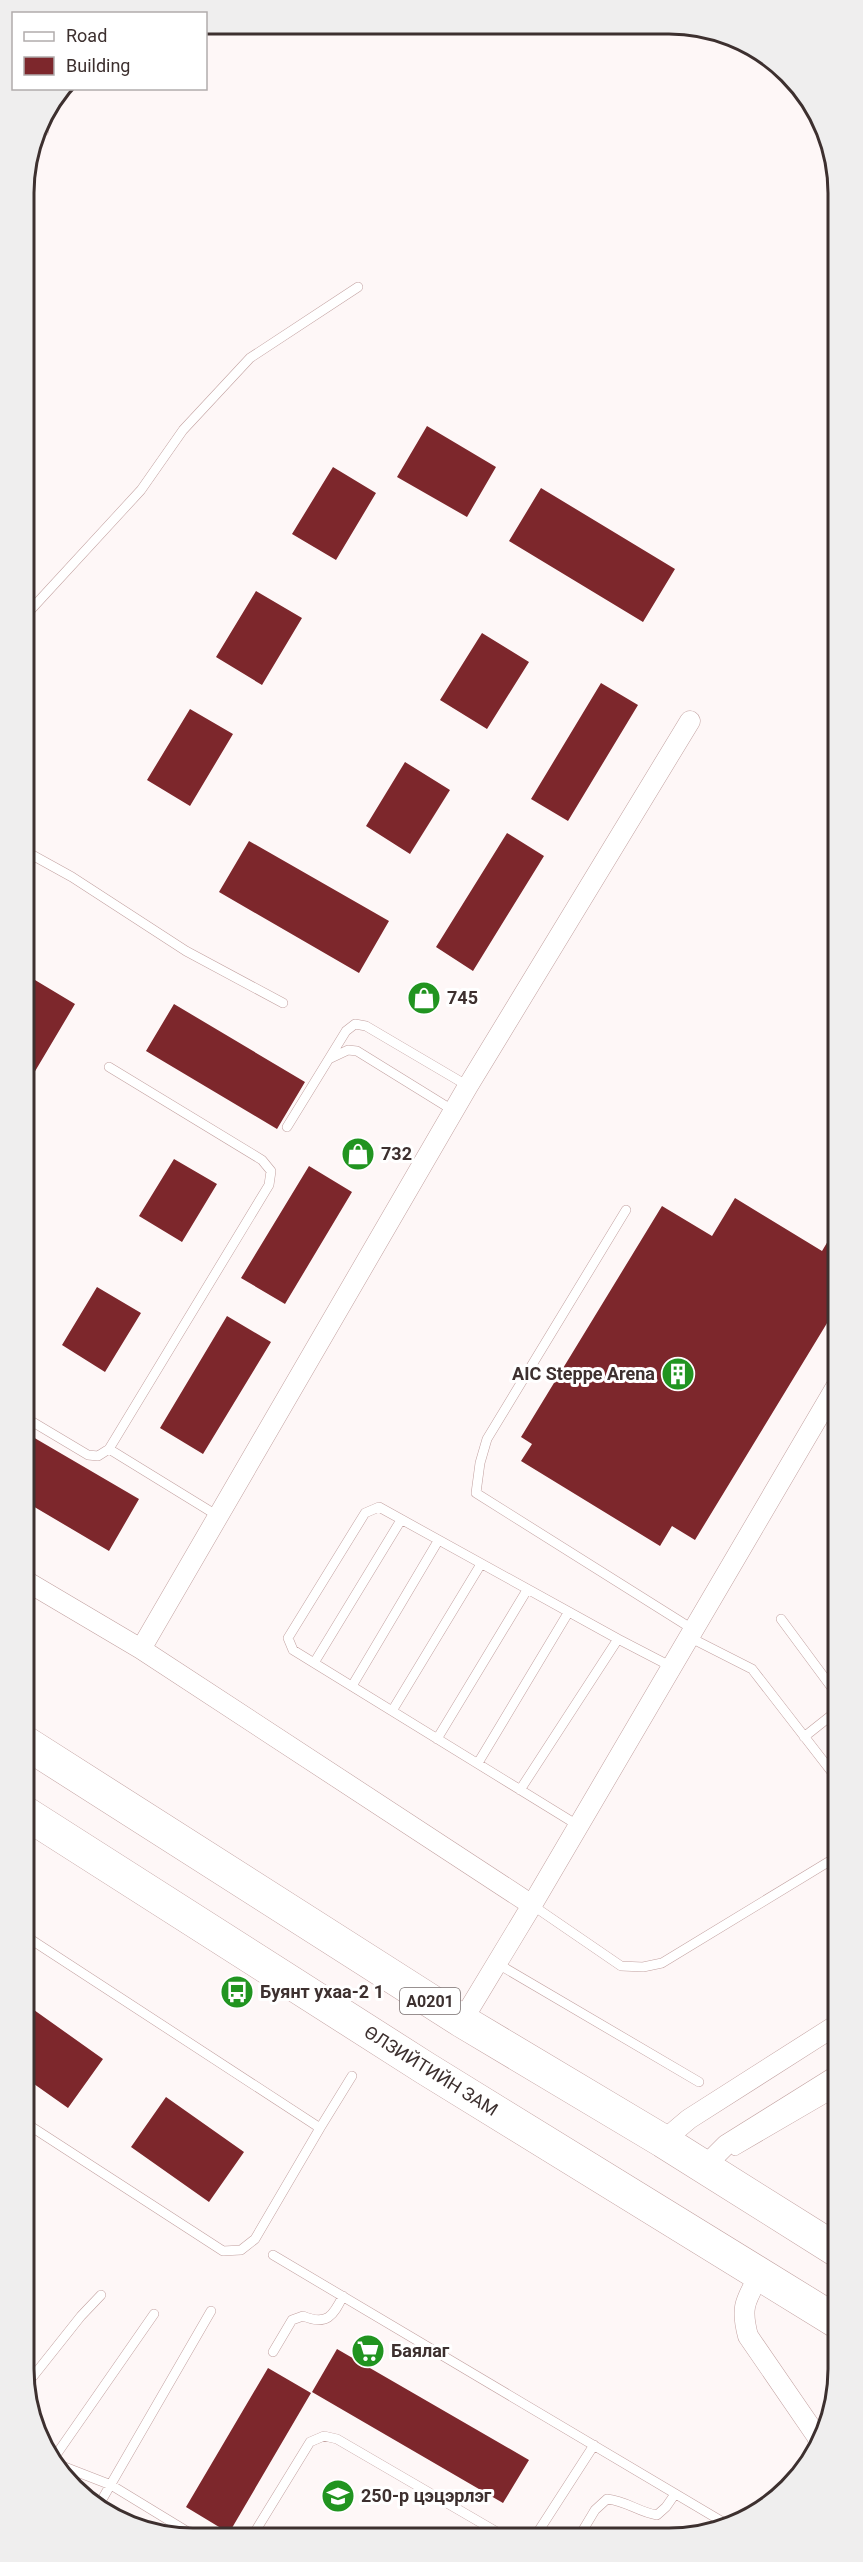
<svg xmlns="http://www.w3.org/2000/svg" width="863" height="2562" font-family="Roboto,sans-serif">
  <rect width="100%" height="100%" fill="#fef7f7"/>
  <path fill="#7d272c" d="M427,426L496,467L467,517L397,477Z
    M333,467L376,493L336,560L292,534Z
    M541,488L675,569L643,622L509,541Z
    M256,591L302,618L262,685L216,657Z
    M482,633L529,662L487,729L440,700Z
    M601,683L638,705L568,821L531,799Z
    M190,709L233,734L190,806L147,780Z
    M405,762L450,790L410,854L366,826Z
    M507,833L544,856L473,971L436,947Z
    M249,841L389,921L359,973L219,892Z
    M25,974L75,1004L34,1073L26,1068Z
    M174,1004L305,1082L277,1129L146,1051Z
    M174,1159L217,1184L182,1242L139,1216Z
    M309,1166L352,1192L285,1304L241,1278Z
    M735,1198L822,1251L837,1226V1294L829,1307L835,1310L695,1540L672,1526L660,1546L521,1461L532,1444L521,1437L662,1206L712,1236Z
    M97,1287L141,1313L105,1372L62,1345Z
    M227,1316L271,1342L203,1454L160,1428Z
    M26,1433L139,1499L109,1551L26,1502Z
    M27,2005L103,2059L68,2108L27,2079Z
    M166,2097L244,2152L209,2202L131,2147Z
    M337,2349L529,2460L503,2503L312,2392Z
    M268,2368L311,2393L229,2533L186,2507Z
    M637,2528L648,2535H632Z"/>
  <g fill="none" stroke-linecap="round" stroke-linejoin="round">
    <g stroke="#c2a1a0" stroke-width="10">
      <path id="lane" d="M36,137L44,131
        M25,616L141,490L183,430L250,358L358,287
        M25,851L72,877L186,951L283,1003
        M833,1022L837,1025
        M331,1058L348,1050L357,1051L454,1111
        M287,1127L346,1031L355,1024L366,1026L468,1086
        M626,1210L487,1439L480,1463L476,1493L694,1630
        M26,1418L88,1455L98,1456L109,1449L269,1185L271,1171L262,1160L109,1067
        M109,1449L218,1516
        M836,1583L838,1586
        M781,1619L838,1696
        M689,1637L752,1669L838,1780
        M618,1639L672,1667
        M314,1663L401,1520
        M352,1686L438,1541
        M392,1711L481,1564
        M804,1737L838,1710
        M437,1739L527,1590
        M478,1763L568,1613
        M520,1790L618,1639L379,1507L365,1513L288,1638L293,1650C388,1708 483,1767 579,1826
        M532,1905L621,1966L643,1967L662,1963L838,1856
        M27,1937L320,2128L352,2076
        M498,1964L699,2082
        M27,2124L223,2251L241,2250L255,2239L320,2128
        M735,2151L838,2091
        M273,2255L728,2525
        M273,2352L292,2320L303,2316C327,2326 333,2316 343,2296
        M27,2384L81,2316L101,2295
        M56,2455L154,2314
        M62,2466L111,2485L193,2535
        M100,2503L211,2311
        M253,2535L310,2442L324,2436L337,2439L502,2535
        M536,2535L594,2445
        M580,2535L595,2510L607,2499C627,2501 638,2512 657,2515L666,2507L675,2494"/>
    </g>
    <g stroke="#c2a1a0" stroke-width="21">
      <path id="street" d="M26,1581L141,1649
        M532,1905L837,1385
        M462,2021L532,1905L141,1649L468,1086L690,721
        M663,2141L689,2119L838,2024
        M704,2167L726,2145L838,2075
        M760,2274C746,2300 740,2306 748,2336L816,2435L820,2444"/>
    </g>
    <g stroke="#c2a1a0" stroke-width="34">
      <path id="highway" d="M26,1743L462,2021L663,2141L838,2251
        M27,1814L425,2068L839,2323"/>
    </g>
    <use href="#lane" stroke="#fff" stroke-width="9"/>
    <use href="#street" stroke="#fff" stroke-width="20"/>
    <use href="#highway" stroke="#fff" stroke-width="33"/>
  </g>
  <defs>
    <g id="shop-disc" transform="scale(1.725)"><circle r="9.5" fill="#219420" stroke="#fff"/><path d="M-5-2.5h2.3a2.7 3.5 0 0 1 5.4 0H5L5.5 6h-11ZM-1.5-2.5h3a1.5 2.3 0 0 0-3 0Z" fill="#fff"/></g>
    <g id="building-disc" transform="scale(1.725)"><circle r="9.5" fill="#219420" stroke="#fff"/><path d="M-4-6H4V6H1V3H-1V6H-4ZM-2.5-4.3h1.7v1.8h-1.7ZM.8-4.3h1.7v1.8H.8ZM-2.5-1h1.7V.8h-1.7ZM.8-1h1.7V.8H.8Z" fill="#fff"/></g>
    <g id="bus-disc" transform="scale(1.725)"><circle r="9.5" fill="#219420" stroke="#fff"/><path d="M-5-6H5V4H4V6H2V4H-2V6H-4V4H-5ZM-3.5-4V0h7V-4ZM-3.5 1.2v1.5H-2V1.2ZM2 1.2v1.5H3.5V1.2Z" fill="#fff"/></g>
    <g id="supermarket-disc" transform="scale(1.725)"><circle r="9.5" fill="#219420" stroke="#fff"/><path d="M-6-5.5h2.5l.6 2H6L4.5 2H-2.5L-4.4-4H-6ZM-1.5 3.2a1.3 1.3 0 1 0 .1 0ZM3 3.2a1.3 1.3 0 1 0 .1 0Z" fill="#fff"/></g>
    <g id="school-disc" transform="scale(1.725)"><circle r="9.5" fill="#219420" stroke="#fff"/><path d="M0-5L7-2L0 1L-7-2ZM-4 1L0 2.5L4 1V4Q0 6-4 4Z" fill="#fff"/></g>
  </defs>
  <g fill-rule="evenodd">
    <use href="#shop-disc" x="424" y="998"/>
    <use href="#shop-disc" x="358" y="1154"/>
    <use href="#building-disc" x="678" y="1374"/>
    <use href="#bus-disc" x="237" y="1992"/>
    <use href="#supermarket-disc" x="368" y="2351"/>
    <use href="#school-disc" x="338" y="2496"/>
  </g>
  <g text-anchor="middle" stroke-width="6" stroke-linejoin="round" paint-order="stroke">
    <rect fill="#fff" stroke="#776e6d" stroke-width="1.5" x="400" y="1988" width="60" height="26" rx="4.5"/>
    <g font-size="16" font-weight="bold" fill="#3d302f">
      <text x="430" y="2007">A0201</text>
    </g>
    <g font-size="18" font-weight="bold" fill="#3d302f" stroke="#fff" text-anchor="start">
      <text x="447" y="1004">745</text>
      <text x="381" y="1160">732</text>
      <text x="655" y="1380" text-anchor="end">AIC Steppe Arena</text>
      <text x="260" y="1998">Буянт ухаа-2 1</text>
      <text x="391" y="2357">Баялаг</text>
      <text x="361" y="2502">250-р цэцэрлэг</text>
    </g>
    <g font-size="18" fill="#3d302f" stroke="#fff">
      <text transform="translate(431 2071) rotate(32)" y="6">ӨЛЗИЙТИЙН ЗАМ</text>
    </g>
  </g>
  <path d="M0 0H863V2562H0ZM193 34H669A159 159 0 0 1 828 193V2369A159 159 0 0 1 669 2528H193A159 159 0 0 1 34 2369V193A159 159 0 0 1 193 34Z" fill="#efeeee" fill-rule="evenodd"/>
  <path fill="none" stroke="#3d302f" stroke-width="3" d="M193 34H669A159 159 0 0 1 828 193V2369A159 159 0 0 1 669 2528H193A159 159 0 0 1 34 2369V193A159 159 0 0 1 193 34Z"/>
  <rect x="12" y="12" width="195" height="78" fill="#ffffff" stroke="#b1acac" stroke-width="1.5"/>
  <rect x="24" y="32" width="30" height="9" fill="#ffffff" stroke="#b1acac" stroke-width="1.5"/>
  <text x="66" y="42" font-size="18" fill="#3d302f">Road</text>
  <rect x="24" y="57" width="30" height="18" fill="#7d272c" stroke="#b1acac" stroke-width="1.5"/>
  <text x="66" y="72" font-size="18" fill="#3d302f">Building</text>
</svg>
